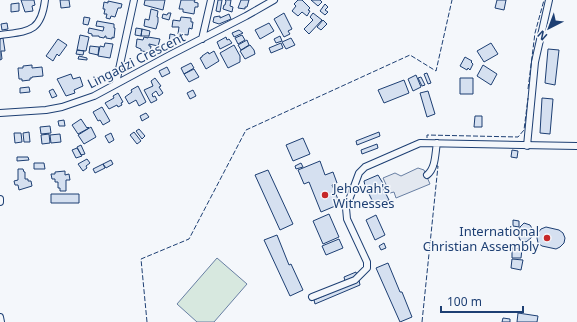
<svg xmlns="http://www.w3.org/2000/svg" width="577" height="322" font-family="'Noto Sans',sans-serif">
  <rect width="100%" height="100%" fill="#f4f7fb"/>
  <path fill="#d7e8df" stroke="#687fa3" d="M217,258L247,284L214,322H197L177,304Z"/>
  <path fill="#e3e8f0" stroke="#687fa3" d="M418,168L424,170L430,184L396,198L394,192L390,193L383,178L395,173L401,176Z"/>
  <path fill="#d5e0f0" stroke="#1d3f73" d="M21,0H34L35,5L32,6L33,11L25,12Z
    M60,0H69L70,7L61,8Z
    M145,0H165L163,10L144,5Z
    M181,0H195L194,2L198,3V7H195L194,14L183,12V9H179Z
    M218,0H222L220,12L216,11Z
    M225,0H231L230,6L233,7L232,12L223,9L224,5H225L226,1Z
    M241,0H249L247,7H245V9L238,8Z
    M298,0H302L310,8L308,10L310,11L307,16L302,12L298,16L292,11L296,6L294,4Z
    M311,0H320L322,2L318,6Z
    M497,0H506L504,10L495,8Z
    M108,1L122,4L121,8H118L115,17L111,16L110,19L106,18L107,14H104L105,9H103L104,2L108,3Z
    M19,3V11L11,12V4Z
    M325,4L328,7L325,10L328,12L325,15L320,11Z
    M151,9L158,11L157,17H158V22L156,29L144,26L145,19L149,20Z
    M168,13H171L169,20L162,18L163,14L167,15Z
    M284,13L292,29L288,31L290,34L284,37L274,19Z
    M313,13L322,20L309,34L304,29L313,20L310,17Z
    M229,14L231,19L219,24L213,22L214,17L220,16V18Z
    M84,17L90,18L88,25L83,24Z
    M181,17L191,18V22H193L192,29L189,28L188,35L178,34L179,27H172L173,20L180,21Z
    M323,20L327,24L321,30L317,27Z
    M97,21L114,24V28H115L114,38L112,37V39L106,38V36H105L104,38L99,37V36H92V34L88,33L89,28L103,31L104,27L96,26Z
    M7,23L8,29L2,30L1,24Z
    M269,23L274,31L260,39L255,30Z
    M136,28L142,29L141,36L135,35Z
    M142,29L150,31L149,36H141Z
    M239,30L243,33L234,37L232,33Z
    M170,34L175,35L174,42H169Z
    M80,35L89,37L86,51L77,50Z
    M242,35L245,40L238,44L235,38Z
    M280,36L282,41L276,43L274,39Z
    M144,37L148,38V37L160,39L158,46L149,44V46H151L150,52L141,51V49L136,47L137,39L143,40Z
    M226,37L227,40L229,39L232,43L220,49L217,42Z
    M3,38L5,51H1L2,59L0,60V39Z
    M291,38L295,45L286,49L282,42Z
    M58,39L67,45L59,56L57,54L53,61L46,56Z
    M247,40L249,45L241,50L238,45Z
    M105,43L113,44L110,58L98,56L100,46L104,47Z
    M281,43L283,48L271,53L269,48Z
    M491,43L498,54L484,62L477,51Z
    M234,45L240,56V62L228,68L220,53Z
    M250,45L254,50L255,54L245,59L240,51Z
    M90,46L99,47L98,55L89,53Z
    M548,49L559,50L555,85L545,83Z
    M77,50L84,51L83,55L76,54Z
    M214,51L219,61L206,69L200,58L202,57V56L208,52L209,54Z
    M79,56L87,58V60L78,59Z
    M465,57L472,61L471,62L473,64L470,70L468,68L467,70L460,66Z
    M191,63L194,68L184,74L181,68Z
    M32,65V68L42,67L43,76L32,77V78H30V80L22,81V79H19L18,68H23V66Z
    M483,65L497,74L491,85L477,76Z
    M167,67L170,73L162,77L159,71Z
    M194,69L199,77L189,82L184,74Z
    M427,73L431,83L428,84L424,74Z
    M71,74L73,79L80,77L83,86L74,90L75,93L66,96L57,79Z
    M416,75L421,87L413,91L408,79Z
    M421,77L425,85L422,86L418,78Z
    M155,78L161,86L159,87L163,93L159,96L156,91L152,94L153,97L155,96L157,100L151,103L144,90L153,86L151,81Z
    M460,78H473V94H460Z
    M404,80L409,93L384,103L378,90Z
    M138,86L146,102L139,106L136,100L129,104L125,97L132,92L131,90Z
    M29,87L30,92L20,93V88Z
    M53,89L57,96L52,98L49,91Z
    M193,90L196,96L190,99L187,93Z
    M428,91L435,114L427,117L420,93Z
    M118,93L123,102L121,103L122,105L118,107L117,105L109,109L105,103L114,98L113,96Z
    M542,98L553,99L550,134L540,133Z
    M102,107L110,121L103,125L100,120L98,121L93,112Z
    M146,113L149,117L142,121L140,116Z
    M475,116H482V127H474Z
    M81,119L87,128L88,127L89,128L78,134L72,125Z
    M64,120L65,126H59L58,121Z
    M50,126L51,133L41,134L40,127Z
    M91,127L96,137L84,144L78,135Z
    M139,129L145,136L142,139L136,131Z
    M29,132L30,142H24L23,133Z
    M134,132L141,141L137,144L130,135Z
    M379,132L380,136L357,145L356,141Z
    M14,133H21L22,142L15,143Z
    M111,133L114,140L109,143L105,136Z
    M49,134L50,143L42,144L41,135Z
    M60,134L61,142L51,143L50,135Z
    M303,138L310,154L293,161L286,145Z
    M377,144L378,148L362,154L361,150Z
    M81,145L85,154L81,155L77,147Z
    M77,148L82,156L76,158L72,150Z
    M512,150L518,151L517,158L511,157Z
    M17,157H28L29,160L17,161Z
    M87,159L90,163L86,166L87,168L83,171L78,164Z
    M111,160L113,164L106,168L103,164Z
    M320,161L325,175L333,172L337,183L332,185L340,204L321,212L309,182L304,184L298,170Z
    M34,163H44L45,169H34Z
    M301,163L303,167L296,169L295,166Z
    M103,164L105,168L95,173L93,169Z
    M18,169H23L24,172H25V179H28V181H31L32,186L19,190L18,185H15L14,181L18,180Z
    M268,170L293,224L280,230L255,175Z
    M65,171V175L69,174L70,180H66V191H60V188H58V182H55V179H52L51,174H55V172Z
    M378,175L384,185L382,186L389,200L375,206L365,186L364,181Z
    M51,194H79V203H51Z
    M329,214L339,237L323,244L313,221Z
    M376,215L385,235L375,240L366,220Z
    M513,220L519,221V227L513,226Z
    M524,223L530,225L533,230L531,238L526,242L520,240L518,235L520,227Z
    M546,227L559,230L563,233L565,238L564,243L560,247L556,249L542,246L538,243L537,238L538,233L541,229Z
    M277,235L289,265L291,264L303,290L290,296L264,240Z
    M339,239L343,248L326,255L322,246Z
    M384,243L386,248L381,250L379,246Z
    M512,248L522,249L521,258H512Z
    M512,259L523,260L521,270L511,268Z
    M388,263L400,292H402L412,317L400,322L376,268Z
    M356,272L357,276L345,281L344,277Z
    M359,280L360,285L315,304L314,300Z
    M518,313L538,316L537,322H517Z
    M503,318L510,319V322H502Z"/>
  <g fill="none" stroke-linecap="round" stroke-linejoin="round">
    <g stroke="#1d3f73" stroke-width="8">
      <path id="minor" d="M0,35C28,31 41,33 45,0
        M202,39L211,0
        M116,83L134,0
        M0,113L46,110L62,107L94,96L170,55L246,16L274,0
        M527,146L535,62L549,0
        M427,175C436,168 435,153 437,143
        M0,199V202
        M312,297L355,280L367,268V262L347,219L346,208L359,173L365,167L420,143L577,146
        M0,317L1,322"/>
    </g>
    <use href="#minor" stroke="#f4f7fb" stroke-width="6"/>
    <path stroke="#1d3f73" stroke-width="1" stroke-dasharray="5 2" stroke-linecap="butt" d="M528,89L535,33L544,0
      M427,138V135L518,137L524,130L528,98
      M147,322L141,259L189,239L246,130L410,55L436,71L452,0
      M422,322L438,166H436"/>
  </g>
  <g fill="#c62828" stroke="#f4f7fb" stroke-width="1.5">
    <circle cx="325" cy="195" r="4"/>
    <circle cx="547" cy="238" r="4"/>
  </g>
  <g text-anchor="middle" stroke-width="3" stroke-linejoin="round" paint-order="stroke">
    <g font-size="13" fill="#1d3f73" stroke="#f4f7fb">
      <text transform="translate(136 60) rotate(-27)" y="5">Lingadzi Crescent</text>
    </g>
    <g font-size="13" fill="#1d3f73" stroke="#f4f7fb" text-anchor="start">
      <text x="333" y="193">Jehovah's<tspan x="333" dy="15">Witnesses</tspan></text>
      <text x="539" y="236" text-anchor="end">International<tspan x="539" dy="15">Christian Assembly</tspan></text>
    </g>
  </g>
  <g transform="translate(549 28) rotate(222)" stroke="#f4f7fb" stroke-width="3" paint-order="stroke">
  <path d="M0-3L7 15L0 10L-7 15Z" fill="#1d3f73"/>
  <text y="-6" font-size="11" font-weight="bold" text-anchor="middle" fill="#1d3f73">N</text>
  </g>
  <path d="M441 306v6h82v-6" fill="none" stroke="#1d3f73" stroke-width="2"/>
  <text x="447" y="306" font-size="12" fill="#1d3f73" stroke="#f4f7fb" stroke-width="3" paint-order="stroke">100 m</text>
</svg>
